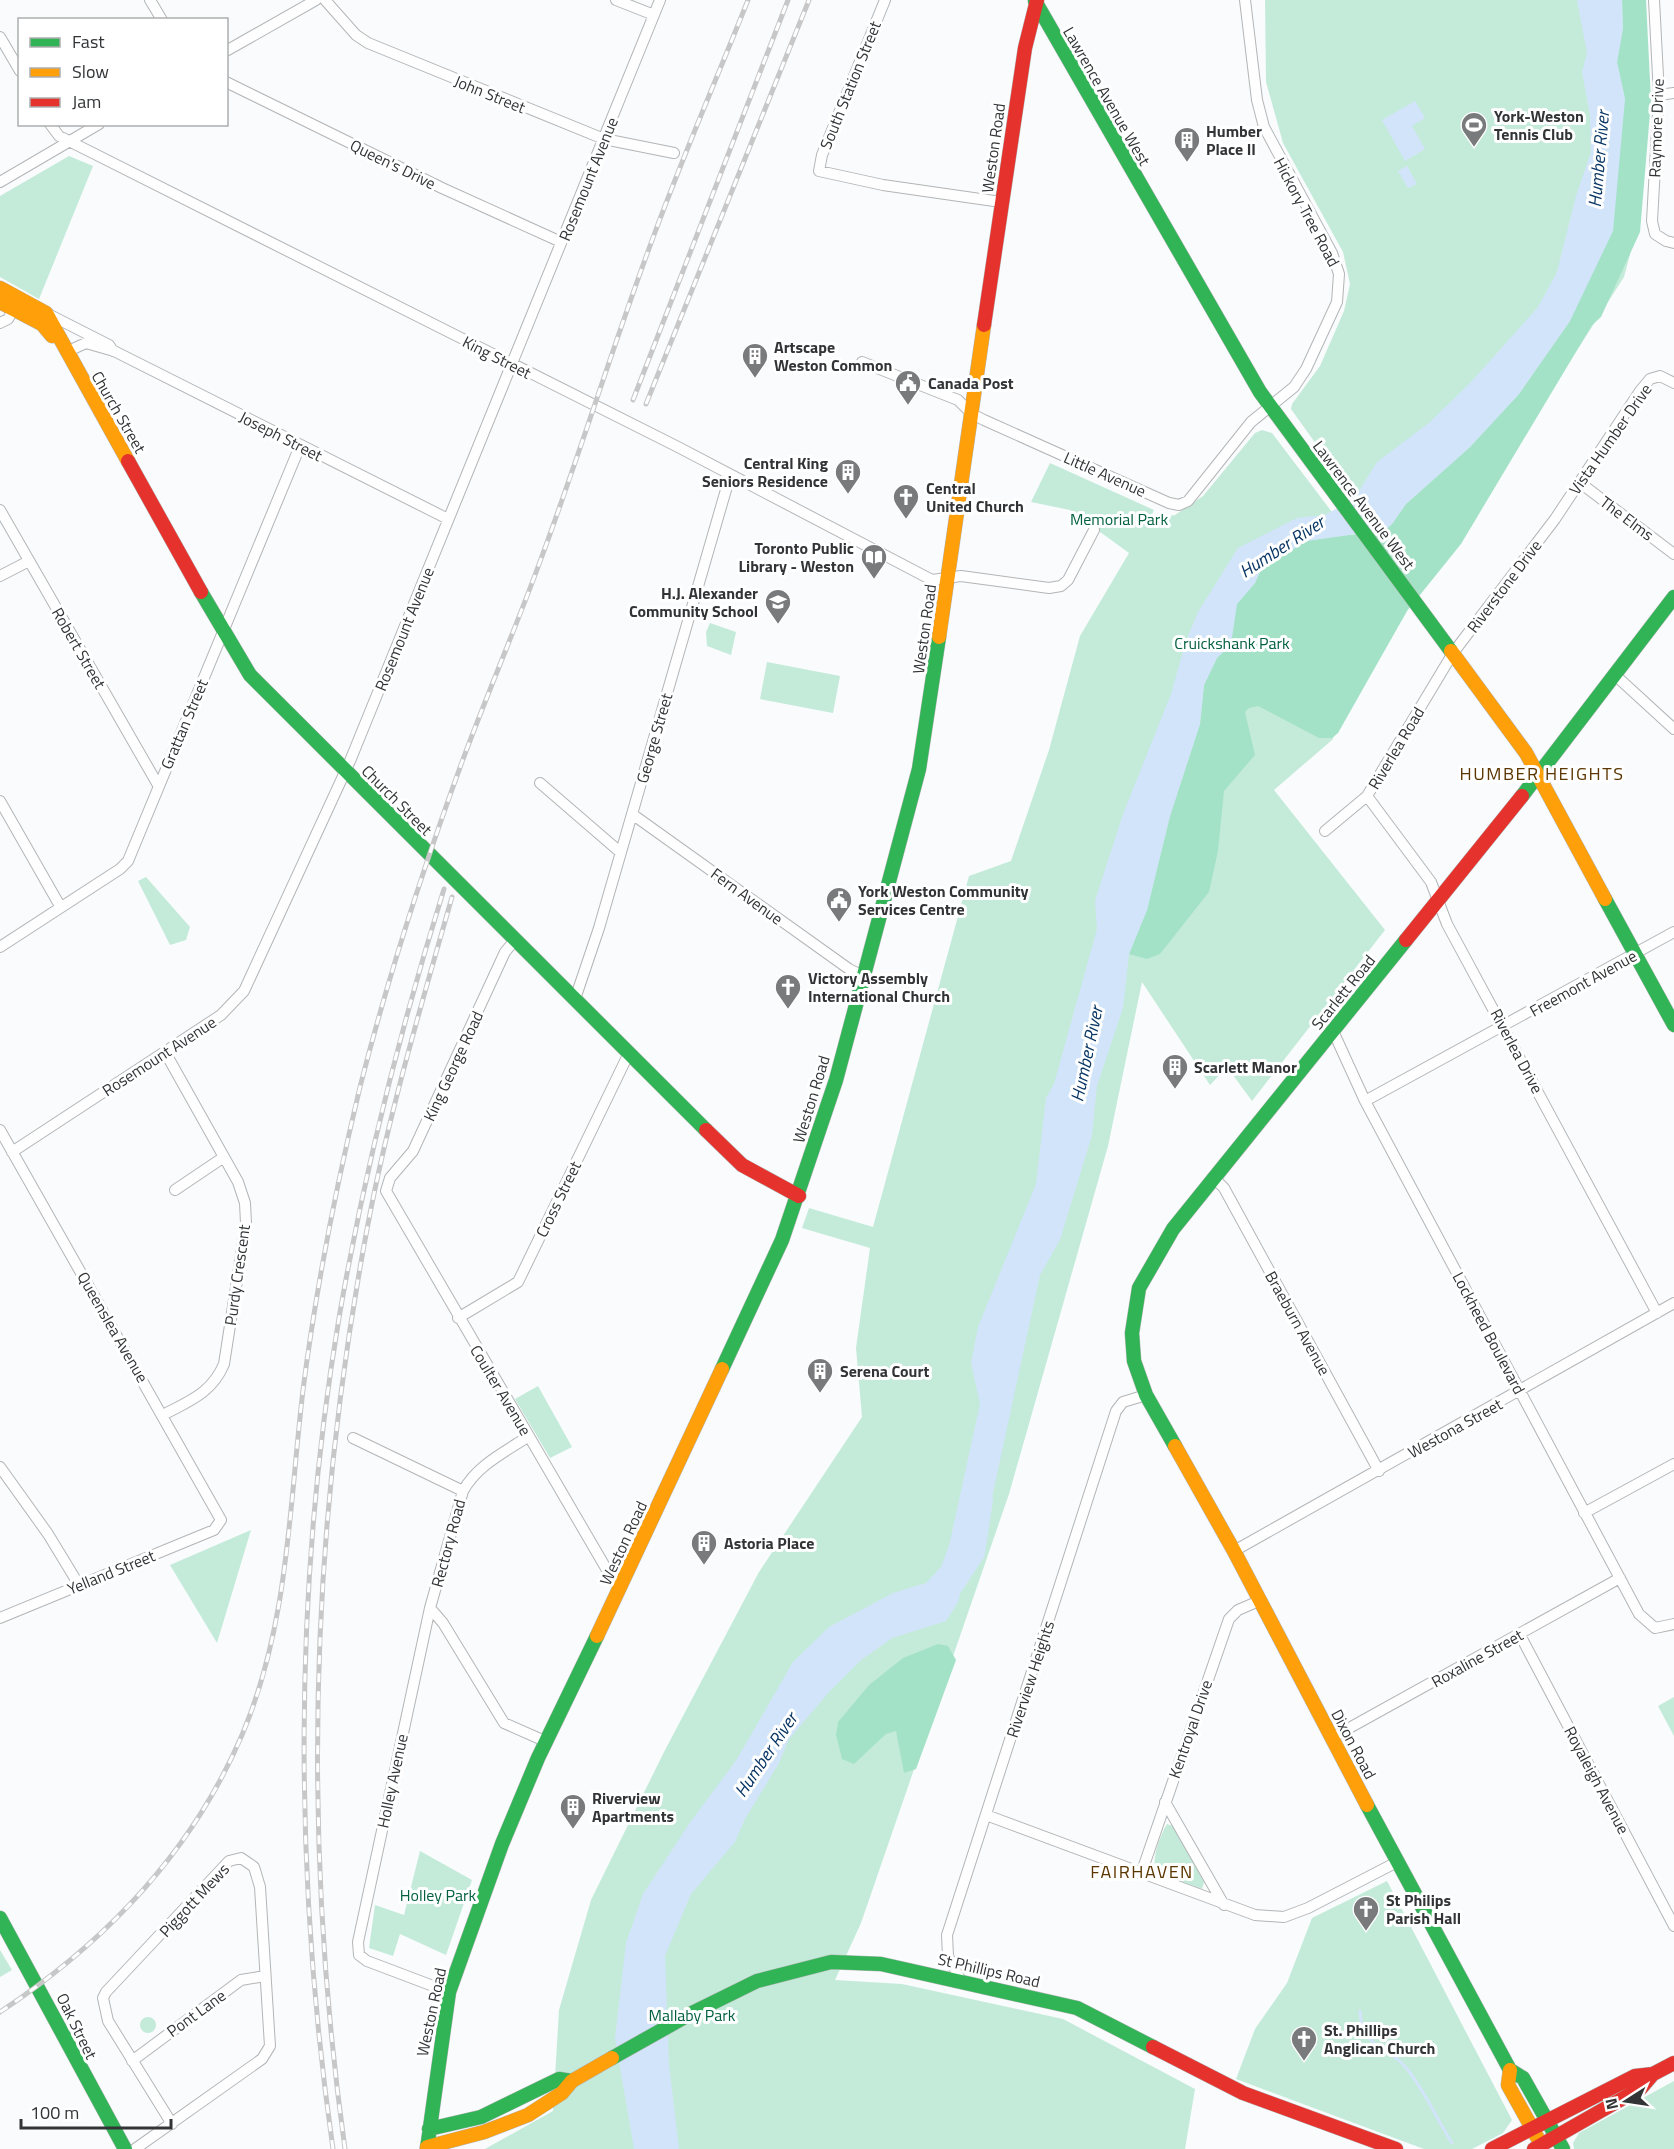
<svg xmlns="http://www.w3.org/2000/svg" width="1674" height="2149" font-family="'Titillium Web',sans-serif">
  <rect width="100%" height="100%" fill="#f9fbfd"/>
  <path fill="#c4ebd9" d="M1265,0H1641L1645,18L1641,213L1624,277L1422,592L1291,409L1292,404L1320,366L1344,311L1350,284L1343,252L1283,143L1266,82Z
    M69,156L93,166L39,299L0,277V196Z
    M1262,430L1272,433L1407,611L1332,740L1274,790L1385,930L1252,1101L1227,1067L1210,1085L1142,982L1108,1146L1009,1494L861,1923L835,1980L902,1984L1063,2019L1195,2089L1185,2149H485L553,2111L559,2010L591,1900L664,1752L759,1572L862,1417L856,1348L870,1248L802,1228L809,1208L873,1227L969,876L1011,861L1049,750L1080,636L1129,553L1070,510L1031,502L1050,463L1154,510L1149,520L1175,515L1203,496L1255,433Z
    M710,623L736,632L731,655L707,646L706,632Z
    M767,662L840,676L833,713L760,699Z
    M146,877L190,927L186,940L170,945L138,881Z
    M538,1386L572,1447L550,1458L515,1399Z
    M251,1530L217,1643L170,1565Z
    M1674,1697V1736L1658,1706Z
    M1167,1824L1175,1827L1204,1882L1202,1889L1156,1872C1151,1858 1160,1836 1167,1824Z
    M420,1851L472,1880L446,1955L400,1934L393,1956L369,1948L375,1905L404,1915Z
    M1387,1881L1512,2120L1503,2133L1472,2149H1424L1236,2079L1255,2029L1287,1983L1312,1918Z
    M0,1950L12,1970L0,1977Z
    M140 2025a8 8 0 1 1 16 0a8 8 0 1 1-16 0Z
    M1674,2081V2149H1574L1573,2143L1579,2133Z"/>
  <path fill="#a4e2c8" d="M1622,0H1646L1651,101L1640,232L1601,317L1592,325L1461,544L1407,611L1338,733L1332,738H1319L1258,706L1249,708L1245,712L1255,755L1224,791L1218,851L1209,892L1160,954L1147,959L1129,954L1147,910L1170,816L1200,724L1204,685L1217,658L1231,644L1236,604L1255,583L1269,551L1277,545L1385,530L1392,524L1406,504L1470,447L1519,394L1570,321L1625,99L1617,62L1623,28Z
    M938,1644L948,1646L956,1660L916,1769L904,1773L896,1731L886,1734L854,1764L842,1759L836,1735L838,1722L869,1685L903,1658Z"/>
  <path fill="#d2e4fa" d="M1577,0H1622L1623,28L1617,62L1625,99L1613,231L1570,321L1519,394L1470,447L1406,504L1392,524L1385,530L1277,545L1269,551L1255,583L1237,604L1231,644L1217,658L1204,685L1200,724L1170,816L1147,910L1129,954L1123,1008L1097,1086L1092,1135L1060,1240L1040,1275L991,1502L978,1529L958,1602L946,1621L892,1638L860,1661L829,1692L789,1739L779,1763L745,1819L735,1842L691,1894L665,1956L669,2064L679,2149H634L615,2038L626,1943L643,1894L689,1824L737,1759L793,1662L829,1627L893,1593L926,1583L941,1567L949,1546L980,1404L971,1363L978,1327L1036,1184L1046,1098L1054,1084L1097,929L1095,901L1123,814L1171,694L1186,641L1198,612L1238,548L1297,518L1325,515L1345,504L1359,491L1377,462L1430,422L1471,382L1538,307L1557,272L1576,196L1591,152L1590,115L1582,72L1587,53Z
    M1415,101L1425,118L1412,126L1425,149L1405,161L1382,120Z
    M1407,166L1417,184L1408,188L1398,171Z"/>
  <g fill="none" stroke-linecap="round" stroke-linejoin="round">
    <path stroke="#d2e4fa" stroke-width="3" d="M1360,2011C1361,2049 1389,2045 1408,2070C1425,2092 1437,2119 1452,2143"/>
    <path stroke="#d2e4fa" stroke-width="18" d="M1248,566L1304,532
      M955,1585L976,1553L984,1500"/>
    <g stroke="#b3b5b6" stroke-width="12">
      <path id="street" d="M150,0L162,20
        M325,0L356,35L368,43L604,139L674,153
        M616,0L654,15
        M885,0L822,155L819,171L883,185L1001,202
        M1654,0L1659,95L1652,221L1655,234L1666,241L1674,243
        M0,37L20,71
        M226,51L316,0
        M226,82L442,188L561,242
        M1659,95L1674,93
        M50,124L59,136L678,447L932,580L961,576L1049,588L1061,586L1068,580L1094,530
        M0,182L99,124
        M46,313L109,345L113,351
        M0,323L8,319L17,304
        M66,352L86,343L114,351L448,519
        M862,362L958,400L972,414L984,420L1169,503L1179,505L1188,501L1251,422L1294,387L1306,369L1337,302L1339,274L1332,253L1264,127L1257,100L1245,0
        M1579,482L1674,554
        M0,510L158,785
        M0,576L29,561
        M1615,675L1674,729
        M540,783L620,852
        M1367,796L1431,882L1447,924L1657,1313
        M0,801L60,906
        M632,814L849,969L863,976
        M1325,831L1367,796L1453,653L1555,519L1640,391L1650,379L1660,376L1674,383
        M515,940L505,952L413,1151L390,1178L386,1191L607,1570L621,1585
        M0,947L120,869L128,861L300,446
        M575,999L599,928L730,476
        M1333,1031L1365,1101L1639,1614L1655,1628L1674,1624
        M1365,1101L1674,932
        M0,1130L221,1520L214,1530L0,1618
        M12,1152L221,1015L244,991L350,761L660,0
        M1213,1177L1224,1188L1379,1471
        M175,1190L224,1157
        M458,1318L518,1282L629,1053
        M163,1415C189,1401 212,1393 224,1364L246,1223L245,1203L238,1182L165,1052
        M529,1436C505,1452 477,1465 463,1491L430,1608L443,1623L504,1723L547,1742
        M353,1438L463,1491
        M0,1467L48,1534L79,1585
        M1584,1513L1674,1464
        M1234,1551L1674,1303
        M430,1608L358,1942L359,1955L367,1961L449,1992
        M1520,1635L1674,1926
        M1333,1737L1620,1578
        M1165,1802L1224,1905
        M986,1815L1255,1915L1284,1917L1308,1908L1397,1862
        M1141,1874L1229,1619L1238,1610L1259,1601
        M960,1979L948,1956L947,1935L1116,1411L1123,1402L1146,1395
        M132,2061L241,1980L265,1976
        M135,2149L262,2059L270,2046L260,1887L254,1867L241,1858L229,1861L106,1992L103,1998L108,2021L172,2124"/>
    </g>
    <g stroke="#b3b5b6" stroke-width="15">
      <path id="fast" d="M1035,1L1260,392L1451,651
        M201,592L250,675L706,1130
        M1522,796L1674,597
        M1605,899L1674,1025
        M722,1369L782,1240L836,1080L919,769L939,637
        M1175,1446L1146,1395L1134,1361L1132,1333L1139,1288L1173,1229L1406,940
        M1367,1805L1510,2070L1523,2078L1563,2149
        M0,1918L125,2149
        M612,2058L692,2013L757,1981L831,1962L881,1964L1077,2008L1153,2047
        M429,2129L481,2117L559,2079L572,2081
        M427,2149L449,1992L502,1844L538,1758L597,1636"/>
    </g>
    <g stroke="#b3b5b6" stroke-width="15">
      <path id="slow" d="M0,288L46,313L128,461
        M0,302L42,324L52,336
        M939,637L984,325
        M1451,651L1526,753L1605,899
        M1175,1446L1234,1551L1367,1805
        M597,1636L722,1369
        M1510,2070L1508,2085L1537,2137
        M427,2147L484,2132L528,2115L562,2093L572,2081L612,2058"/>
    </g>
    <g stroke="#b3b5b6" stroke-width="15">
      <path id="jam" d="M984,325L1025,48L1037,0
        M128,461L201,592
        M1406,940L1522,796
        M706,1130L742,1165L799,1196
        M1153,2047L1243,2093L1396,2149
        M1492,2149L1635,2076L1653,2074
        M1534,2149L1641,2088L1653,2074L1674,2063"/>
    </g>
    <use href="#street" stroke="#fefeff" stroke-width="10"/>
    <use href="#fast" stroke="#30b455" stroke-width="14"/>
    <use href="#slow" stroke="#ff9f0a" stroke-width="14"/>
    <use href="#jam" stroke="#e5322d" stroke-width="14"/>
    <g stroke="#c7c7c7" stroke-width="5">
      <path id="rail" d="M633,400L788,0
        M646,404L809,0
        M0,2012C106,1942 192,1852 242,1735C289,1624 289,1507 303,1390C316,1288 336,1187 360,1087C388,977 423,869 462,762C486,697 514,632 538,567C579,457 613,345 654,235C683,156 717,78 748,0
        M333,2149C294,1876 293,1591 339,1318C364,1173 400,1030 444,889
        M345,2149C302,1841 310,1529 368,1224C389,1113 421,1006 452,897"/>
    </g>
    <use href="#rail" stroke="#fff" stroke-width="3" stroke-dasharray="9" stroke-linecap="butt"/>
  </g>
  <defs>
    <g id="stadium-pin" transform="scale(1.35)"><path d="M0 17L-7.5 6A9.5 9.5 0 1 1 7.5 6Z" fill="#787a7c" stroke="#fff"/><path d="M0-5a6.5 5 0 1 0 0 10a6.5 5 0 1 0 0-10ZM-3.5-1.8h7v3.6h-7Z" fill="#fff"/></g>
    <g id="building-pin" transform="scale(1.35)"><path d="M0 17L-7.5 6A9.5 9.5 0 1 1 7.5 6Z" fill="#787a7c" stroke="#fff"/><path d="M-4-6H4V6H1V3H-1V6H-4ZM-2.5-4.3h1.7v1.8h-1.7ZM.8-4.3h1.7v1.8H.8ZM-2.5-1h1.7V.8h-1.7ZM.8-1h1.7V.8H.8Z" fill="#fff"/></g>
    <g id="civic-pin" transform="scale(1.35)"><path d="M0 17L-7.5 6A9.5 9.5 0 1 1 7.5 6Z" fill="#787a7c" stroke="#fff"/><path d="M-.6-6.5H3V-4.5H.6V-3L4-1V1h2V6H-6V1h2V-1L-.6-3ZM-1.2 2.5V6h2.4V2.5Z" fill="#fff"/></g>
    <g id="church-pin" transform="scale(1.35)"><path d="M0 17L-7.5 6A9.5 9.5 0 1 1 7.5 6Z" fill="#787a7c" stroke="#fff"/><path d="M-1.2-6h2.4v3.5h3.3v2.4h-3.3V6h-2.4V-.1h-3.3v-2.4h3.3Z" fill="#fff"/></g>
    <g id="library-pin" transform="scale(1.35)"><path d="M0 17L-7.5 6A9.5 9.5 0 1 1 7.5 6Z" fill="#787a7c" stroke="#fff"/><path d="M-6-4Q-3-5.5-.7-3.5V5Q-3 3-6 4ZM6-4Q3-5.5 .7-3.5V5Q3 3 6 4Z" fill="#fff"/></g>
    <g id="school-pin" transform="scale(1.35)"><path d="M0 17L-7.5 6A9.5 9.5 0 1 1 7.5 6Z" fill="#787a7c" stroke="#fff"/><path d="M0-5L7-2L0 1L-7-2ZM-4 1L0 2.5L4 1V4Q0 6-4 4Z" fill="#fff"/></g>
  </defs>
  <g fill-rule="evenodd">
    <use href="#stadium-pin" x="1474" y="125"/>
    <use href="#building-pin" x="1187" y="140"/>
    <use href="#building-pin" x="755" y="356"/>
    <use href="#civic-pin" x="908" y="383"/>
    <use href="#building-pin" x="848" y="472"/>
    <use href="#church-pin" x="906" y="497"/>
    <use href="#library-pin" x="874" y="557"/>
    <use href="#school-pin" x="778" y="602"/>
    <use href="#civic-pin" x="839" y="900"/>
    <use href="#church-pin" x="788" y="987"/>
    <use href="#building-pin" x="1175" y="1067"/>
    <use href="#building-pin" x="820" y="1371"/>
    <use href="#building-pin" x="704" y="1543"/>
    <use href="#building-pin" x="573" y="1807"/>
    <use href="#church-pin" x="1366" y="1909"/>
    <use href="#church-pin" x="1304" y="2039"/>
  </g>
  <g text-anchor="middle" stroke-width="6" stroke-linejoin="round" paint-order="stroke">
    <g font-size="16" fill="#323436" stroke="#fff">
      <text transform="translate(850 85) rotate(-68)" y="6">South Station Street</text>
      <text transform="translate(490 94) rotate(22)" y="6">John Street</text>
      <text transform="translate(1107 96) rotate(60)" y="6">Lawrence Avenue West</text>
      <text transform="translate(1656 128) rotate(-88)" y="6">Raymore Drive</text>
      <text transform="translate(993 148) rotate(-82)" y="6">Weston Road</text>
      <text transform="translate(393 164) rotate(26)" y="6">Queen's Drive</text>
      <text transform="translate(588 179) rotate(-68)" y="6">Rosemount Avenue</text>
      <text transform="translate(1307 212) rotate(62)" y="6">Hickory Tree Road</text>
      <text transform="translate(497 357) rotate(27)" y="6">King Street</text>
      <text transform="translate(119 412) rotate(60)" y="6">Church Street</text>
      <text transform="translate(281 436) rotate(27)" y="6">Joseph Street</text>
      <text transform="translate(1610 439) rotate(-55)" y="6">Vista Humber Drive</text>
      <text transform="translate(1105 474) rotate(24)" y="6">Little Avenue</text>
      <text transform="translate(1364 505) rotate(53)" y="6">Lawrence Avenue West</text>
      <text transform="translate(1627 518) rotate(37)" y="6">The Elms</text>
      <text transform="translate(1504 586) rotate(-53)" y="6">Riverstone Drive</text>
      <text transform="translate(404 629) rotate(-68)" y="6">Rosemount Avenue</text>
      <text transform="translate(924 629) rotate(-82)" y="6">Weston Road</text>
      <text transform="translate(79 648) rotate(60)" y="6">Robert Street</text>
      <text transform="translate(184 724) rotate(-67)" y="6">Grattan Street</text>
      <text transform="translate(654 738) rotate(-74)" y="6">George Street</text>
      <text transform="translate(1396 748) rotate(-59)" y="6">Riverlea Road</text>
      <text transform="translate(397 800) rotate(45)" y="6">Church Street</text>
      <text transform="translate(747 896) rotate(36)" y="6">Fern Avenue</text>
      <text transform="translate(1583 983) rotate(-29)" y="6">Freemont Avenue</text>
      <text transform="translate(1343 992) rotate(-51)" y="6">Scarlett Road</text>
      <text transform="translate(1517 1051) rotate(62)" y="6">Riverlea Drive</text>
      <text transform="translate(159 1056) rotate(-33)" y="6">Rosemount Avenue</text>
      <text transform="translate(453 1066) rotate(-65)" y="6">King George Road</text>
      <text transform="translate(811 1099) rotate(-73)" y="6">Weston Road</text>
      <text transform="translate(558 1199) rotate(-64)" y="6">Cross Street</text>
      <text transform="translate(237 1275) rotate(-82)" y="6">Purdy Crescent</text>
      <text transform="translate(1298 1323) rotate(61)" y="6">Braeburn Avenue</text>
      <text transform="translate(113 1327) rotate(60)" y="6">Queenslea Avenue</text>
      <text transform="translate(1489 1333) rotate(62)" y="6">Lockheed Boulevard</text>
      <text transform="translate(501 1390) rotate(59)" y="6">Coulter Avenue</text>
      <text transform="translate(1455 1428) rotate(-29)" y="6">Westona Street</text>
      <text transform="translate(448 1543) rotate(-75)" y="6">Rectory Road</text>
      <text transform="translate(623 1543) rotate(-65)" y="6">Weston Road</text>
      <text transform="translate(111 1572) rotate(-22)" y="6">Yelland Street</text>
      <text transform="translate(1477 1658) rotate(-29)" y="6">Roxaline Street</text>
      <text transform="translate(1030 1679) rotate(-72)" y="6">Riverview Heights</text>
      <text transform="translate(1190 1729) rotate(-71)" y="6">Kentroyal Drive</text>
      <text transform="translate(1354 1744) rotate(62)" y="6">Dixon Road</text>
      <text transform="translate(1597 1780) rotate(62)" y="6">Royaleigh Avenue</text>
      <text transform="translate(392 1781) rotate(-78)" y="6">Holley Avenue</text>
      <text transform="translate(194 1900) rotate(-47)" y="6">Piggott Mews</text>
      <text transform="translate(989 1970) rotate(13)" y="6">St Phillips Road</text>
      <text transform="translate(431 2012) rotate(-78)" y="6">Weston Road</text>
      <text transform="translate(196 2013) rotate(-36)" y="6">Pont Lane</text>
      <text transform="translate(77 2026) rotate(64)" y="6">Oak Street</text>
    </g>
    <g font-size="16" font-weight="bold" fill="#323436" stroke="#fff" text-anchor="start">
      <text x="1494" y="122">York-Weston<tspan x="1494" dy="18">Tennis Club</tspan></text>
      <text x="1206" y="137">Humber<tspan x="1206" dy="18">Place II</tspan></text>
      <text x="774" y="353">Artscape<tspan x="774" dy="18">Weston Common</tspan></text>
      <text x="928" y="389">Canada Post</text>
      <text x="828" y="469" text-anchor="end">Central King<tspan x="828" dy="18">Seniors Residence</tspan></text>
      <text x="926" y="494">Central<tspan x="926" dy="18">United Church</tspan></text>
      <text x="854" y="554" text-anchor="end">Toronto Public<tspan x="854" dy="18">Library - Weston</tspan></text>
      <text x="758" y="599" text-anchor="end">H.J. Alexander<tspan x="758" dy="18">Community School</tspan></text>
      <text x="858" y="897">York Weston Community<tspan x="858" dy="18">Services Centre</tspan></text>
      <text x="808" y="984">Victory Assembly<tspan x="808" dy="18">International Church</tspan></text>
      <text x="1194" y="1073">Scarlett Manor</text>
      <text x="840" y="1377">Serena Court</text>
      <text x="724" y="1549">Astoria Place</text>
      <text x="592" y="1804">Riverview<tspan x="592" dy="18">Apartments</tspan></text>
      <text x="1386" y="1906">St Philips<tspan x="1386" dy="18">Parish Hall</tspan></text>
      <text x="1324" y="2036">St. Phillips<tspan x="1324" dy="18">Anglican Church</tspan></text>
    </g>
    <g font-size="16" fill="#026040" stroke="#fff">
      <text x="1119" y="525">Memorial Park</text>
      <text x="1232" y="649">Cruickshank Park</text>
      <text x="438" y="1901">Holley Park</text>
      <text x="692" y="2021">Mallaby Park</text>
    </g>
    <g font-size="18" font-style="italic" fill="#093664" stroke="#fff">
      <text transform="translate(1599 159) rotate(-85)" y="6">Humber River</text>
      <text transform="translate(1282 547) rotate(-33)" y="6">Humber River</text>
      <text transform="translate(1087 1054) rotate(-78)" y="6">Humber River</text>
      <text transform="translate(766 1755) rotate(-56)" y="6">Humber River</text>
    </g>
    <g font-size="18" letter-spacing="1.5" fill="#5b3601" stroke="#fff">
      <text x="1542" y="780">HUMBER HEIGHTS</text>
      <text x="1142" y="1878">FAIRHAVEN</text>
    </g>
  </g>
  <rect x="18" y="18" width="210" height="108" fill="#ffffff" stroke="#adaeaf" stroke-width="1.5"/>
  <rect x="30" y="38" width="30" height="9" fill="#30b455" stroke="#adaeaf" stroke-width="1.5"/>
  <text x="72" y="48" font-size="18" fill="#323436">Fast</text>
  <rect x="30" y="68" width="30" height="9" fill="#ff9f0a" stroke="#adaeaf" stroke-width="1.5"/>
  <text x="72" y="78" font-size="18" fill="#323436">Slow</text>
  <rect x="30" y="98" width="30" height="9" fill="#e5322d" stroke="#adaeaf" stroke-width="1.5"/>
  <text x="72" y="108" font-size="18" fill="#323436">Jam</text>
  <g transform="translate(1626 2101) rotate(258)" stroke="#ffffff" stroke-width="4.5" paint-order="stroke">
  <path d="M0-4.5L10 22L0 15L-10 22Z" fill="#323436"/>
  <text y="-9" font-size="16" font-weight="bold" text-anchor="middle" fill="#323436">N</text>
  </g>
  <path d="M21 2119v9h150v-9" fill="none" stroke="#323436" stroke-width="3"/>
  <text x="30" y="2119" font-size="18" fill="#323436" stroke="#ffffff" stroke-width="4.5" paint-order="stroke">100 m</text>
</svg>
